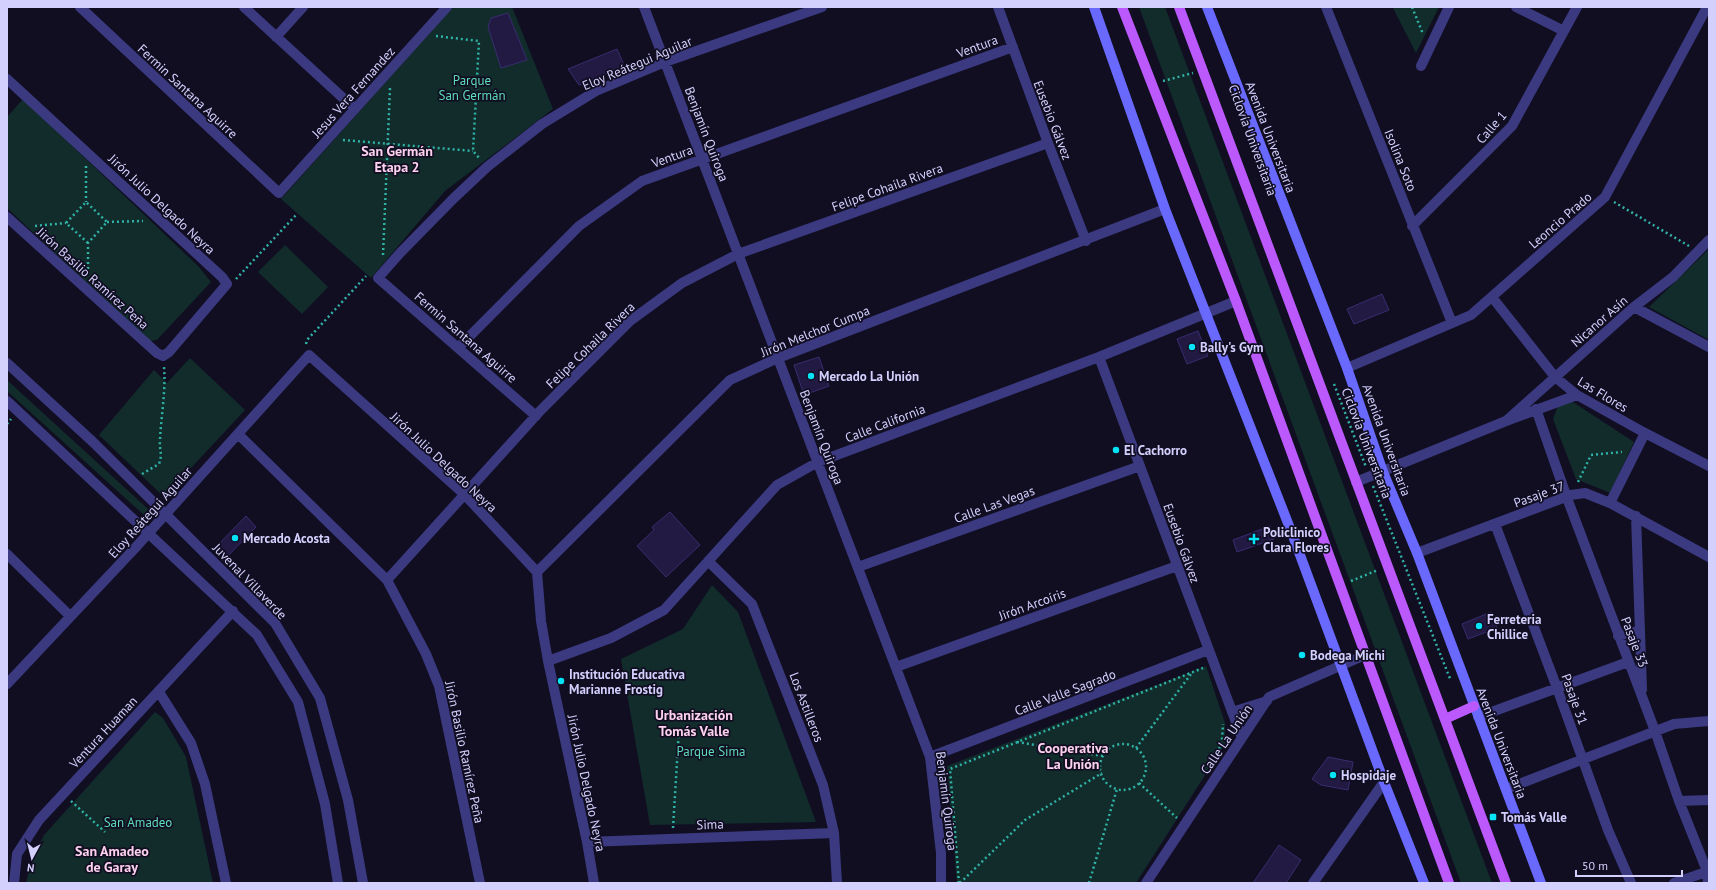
<svg xmlns="http://www.w3.org/2000/svg" width="1716" height="890" font-family="'PT Sans',sans-serif">
  <rect width="100%" height="100%" fill="#110e22"/>
  <path fill="#112c2b" d="M453,7H512L553,109L445,191L371,278L281,199Z
    M1139,7H1165L1492,883H1461Z
    M1393,7H1439L1416,53L1394,10Z
    M23,99L198,266L211,282L157,340L151,341L147,340L7,208V117Z
    M285,245L328,287L302,314L258,272Z
    M1709,249V340L1649,307Z
    M190,358L245,410L164,497L99,435L154,370L167,383Z
    M7,380L148,509L144,515L7,391Z
    M1562,395L1634,442L1610,493L1576,479L1553,419Z
    M712,585L738,612L816,822L650,825L621,659L683,629Z
    M1206,666L1225,723V744L1136,883H957L947,766Z
    M155,712L163,718L186,757L213,883H26L32,859L44,835Z"/>
  <path fill="#221a43" stroke="#382d6f" d="M508,13L527,60L501,68L488,27L491,18Z
    M617,49L625,67L579,85L568,69Z
    M1382,294L1389,310L1354,324L1347,309Z
    M1198,331L1208,356L1187,364L1177,339Z
    M819,357L829,386L804,395L794,365Z
    M670,512L700,545L666,577L637,546L654,530L652,527Z
    M246,516L256,527L223,561L213,550Z
    M1270,526L1274,539L1237,552L1233,540Z
    M1491,612L1497,628L1468,639L1462,624Z
    M1328,757L1353,762L1348,790L1321,785L1312,779Z
    M1279,845L1301,860L1286,883H1253Z"/>
  <g fill="none" stroke-linecap="round" stroke-linejoin="round">
    <path stroke="#30b2a7" stroke-width="2.5" stroke-dasharray="2 3" stroke-linecap="butt" d="M1412,7L1423,34
      M436,36L479,41L473,151L480,159
      M1163,81L1193,73
      M343,140L473,151
      M86,166V202
      M1614,202L1689,246
      M107,222L143,221
      M35,226L66,223
      M88,243L66,223L86,202L107,222L88,243V275
      M383,255L390,88
      M236,279L296,215
      M306,344L307,340L366,276
      M1334,384L1366,467
      M7,424L11,419
      M142,474L159,464C163,453 159,450 160,440C161,416 166,391 164,367
      M1578,482L1591,455L1622,452
      M1373,486L1451,681
      M1351,581L1378,570
      M1017,742L1103,756
      M1100 767a23 23 0 1 1 46 0a23 23 0 1 1-46 0Z
      M1136,748L1191,674
      M1219,749L1222,740L1223,724
      M1139,783L1177,818
      M71,801L105,832
      M673,828L679,729
      M959,883L950,769L1203,668
      M960,883L1025,820L1102,773
      M1089,883L1117,789"/>
    <path stroke="#3b3a81" stroke-width="10" d="M80,7L279,193L447,7
      M244,7L355,109
      M644,7L930,757L941,853V883
      M998,7L1048,143L1086,241
      M1326,7L1452,323
      M1516,7L1564,31
      M276,37L303,7
      M1421,66L1449,7
      M7,79L222,277L227,284L169,352L163,356L157,353L7,217
      M1412,226L1512,126L1577,7
      M1492,297L1555,377L1577,395L1645,433L1709,466
      M1634,307L1709,347
      M458,348L579,226L642,181L1013,47
      M1099,357L1242,738
      M1347,368L1471,315L1605,197L1707,7
      M1536,409L1567,498L1655,731L1679,801L1707,871L1708,883
      M536,416L378,278L400,253L454,198L487,167L542,124L596,91L665,62L822,7
      M1506,421L1634,307L1673,277L1709,240
      M238,434L387,580L426,654L439,686L480,883
      M1356,482L1506,421L1577,395
      M1610,503L1645,433
      M1636,516L1642,690
      M1495,524L1557,688L1608,830L1631,883
      M1417,553L1571,495L1585,493L1610,503L1709,557
      M7,554L70,616
      M708,561L752,604L823,785L834,833L837,883
      M858,567L1140,466
      M537,572L730,380L778,358L1165,209
      M387,580L541,410L630,321L682,283L738,254L1048,143
      M1618,636L1640,630
      M548,661L611,638L664,610L777,485L818,462L1099,357L1236,301
      M896,667L1177,566
      M7,684L136,547L309,355L464,494L537,572L541,621L548,661L587,842L594,883
      M159,692L191,743L205,784L226,883
      M1232,712L1267,701
      M1478,717L1628,662
      M930,757L1208,650
      M1506,789L1674,724L1709,721
      M1679,801L1709,800
      M587,842L834,833
      M14,883L17,854L39,820L233,611
      M1146,883L1269,697L1365,655
      M1313,883L1384,782
      M1674,883L1709,871"/>
    <path stroke="#3b3a81" stroke-width="10" d="M7,363L93,442L275,623L320,698L348,800L363,883
      M7,401L257,635L298,702L325,804L338,883"/>
    <path stroke="#6969fd" stroke-width="10" d="M1094,7L1165,209L1293,536L1384,782L1424,883
      M1207,7L1347,368L1383,472L1417,553L1541,883"/>
    <path stroke="#bb59fc" stroke-width="10" d="M1122,7L1236,301L1449,883
      M1179,7L1506,883
      M1445,719L1474,706"/>
  </g>
  <g fill="#04e4f6" stroke="#110e22" stroke-width="1.5">
    <circle cx="1192" cy="347" r="4"/>
    <circle cx="811" cy="376" r="4"/>
    <circle cx="1116" cy="450" r="4"/>
    <circle cx="235" cy="538" r="4"/>
    <path d="M1252 533h4v4h4v4h-4v4h-4v-4h-4v-4h4z"/>
    <circle cx="1479" cy="626" r="4"/>
    <circle cx="1302" cy="655" r="4"/>
    <circle cx="561" cy="681" r="4"/>
    <circle cx="1333" cy="775" r="4"/>
    <rect x="1489" y="813" width="8" height="8" rx="2"/>
  </g>
  <g text-anchor="middle" stroke-width="3.5" stroke-linejoin="round" paint-order="stroke">
    <g font-size="13" fill="#d4d0fe" stroke="#110e22">
      <text transform="translate(977 46) rotate(-20)" y="5">Ventura</text>
      <text transform="translate(637 63) rotate(-23)" y="5">Eloy Reátegui Aguilar</text>
      <text transform="translate(188 91) rotate(43)" y="5">Fermin Santana Aguirre</text>
      <text transform="translate(353 92) rotate(-48)" y="5">Jesus Vera Fernandez</text>
      <text transform="translate(1053 120) rotate(69)" y="5">Eusebio Gálvez</text>
      <text transform="translate(1491 127) rotate(-49)" y="5">Calle 1</text>
      <text transform="translate(707 134) rotate(69)" y="5">Benjamín Quiroga</text>
      <text transform="translate(1271 137) rotate(69)" y="5">Avenida Universitaria</text>
      <text transform="translate(1253 140) rotate(70)" y="5">Ciclovía Universitaria</text>
      <text transform="translate(672 156) rotate(-20)" y="5">Ventura</text>
      <text transform="translate(1401 160) rotate(68)" y="5">Isolina Soto</text>
      <text transform="translate(887 187) rotate(-20)" y="5">Felipe Cohaila Rivera</text>
      <text transform="translate(162 204) rotate(43)" y="5">Jirón Julio Delgado Neyra</text>
      <text transform="translate(1560 220) rotate(-41)" y="5">Leoncio Prado</text>
      <text transform="translate(93 278) rotate(42)" y="5">Jirón Basilio Ramírez Peña</text>
      <text transform="translate(1599 321) rotate(-41)" y="5">Nicanor Asín</text>
      <text transform="translate(815 331) rotate(-22)" y="5">Jirón Melchor Cumpa</text>
      <text transform="translate(466 337) rotate(41)" y="5">Fermin Santana Aguirre</text>
      <text transform="translate(590 345) rotate(-44)" y="5">Felipe Cohaila Rivera</text>
      <text transform="translate(1603 394) rotate(31)" y="5">Las Flores</text>
      <text transform="translate(885 423) rotate(-21)" y="5">Calle California</text>
      <text transform="translate(822 437) rotate(69)" y="5">Benjamín Quiroga</text>
      <text transform="translate(1387 440) rotate(70)" y="5">Avenida Universitaria</text>
      <text transform="translate(1367 443) rotate(69)" y="5">Ciclovía Universitaria</text>
      <text transform="translate(444 462) rotate(43)" y="5">Jirón Julio Delgado Neyra</text>
      <text transform="translate(1539 494) rotate(-20)" y="5">Pasaje 37</text>
      <text transform="translate(994 504) rotate(-20)" y="5">Calle Las Vegas</text>
      <text transform="translate(150 512) rotate(-48)" y="5">Eloy Reátegui Aguilar</text>
      <text transform="translate(1182 543) rotate(70)" y="5">Eusebio Gálvez</text>
      <text transform="translate(250 581) rotate(46)" y="5">Juvenal Villaverde</text>
      <text transform="translate(1032 604) rotate(-20)" y="5">Jirón Arcoíris</text>
      <text transform="translate(1635 642) rotate(69)" y="5">Pasaje 33</text>
      <text transform="translate(1065 692) rotate(-21)" y="5">Calle Valle Sagrado</text>
      <text transform="translate(1575 699) rotate(70)" y="5">Pasaje 31</text>
      <text transform="translate(807 707) rotate(69)" y="5">Los Astilleros</text>
      <text transform="translate(103 732) rotate(-47)" y="5">Ventura Huaman</text>
      <text transform="translate(1226 739) rotate(-56)" y="5">Calle La Unión</text>
      <text transform="translate(1502 743) rotate(69)" y="5">Avenida Universitaria</text>
      <text transform="translate(465 752) rotate(78)" y="5">Jirón Basilio Ramírez Peña</text>
      <text transform="translate(587 783) rotate(78)" y="5">Jirón Julio Delgado Neyra</text>
      <text transform="translate(947 801) rotate(83)" y="5">Benjamín Quiroga</text>
      <text transform="translate(710 824) rotate(-2)" y="5">Sima</text>
    </g>
    <g font-size="13" fill="#5dddba" stroke="#110e22">
      <text x="472" y="85">Parque<tspan x="472" dy="15">San Germán</tspan></text>
      <text x="711" y="756">Parque Sima</text>
      <text x="138" y="827">San Amadeo</text>
    </g>
    <g font-size="13" font-weight="bold" fill="#d4d0fe" stroke="#110e22" text-anchor="start">
      <text x="1200" y="352">Bally's Gym</text>
      <text x="819" y="381">Mercado La Unión</text>
      <text x="1124" y="455">El Cachorro</text>
      <text x="1263" y="537">Policlinico<tspan x="1263" dy="15">Clara Flores</tspan></text>
      <text x="243" y="543">Mercado Acosta</text>
      <text x="1487" y="624">Ferreteria<tspan x="1487" dy="15">Chillice</tspan></text>
      <text x="1310" y="660">Bodega Michi</text>
      <text x="569" y="679">Institución Educativa<tspan x="569" dy="15">Marianne Frostig</tspan></text>
      <text x="1341" y="780">Hospidaje</text>
      <text x="1501" y="822">Tomás Valle</text>
    </g>
    <g font-size="14" font-weight="bold" fill="#fed2ef" stroke="#110e22">
      <text x="397" y="156">San Germán<tspan x="397" dy="16">Etapa 2</tspan></text>
      <text x="694" y="720">Urbanización<tspan x="694" dy="16">Tomás Valle</tspan></text>
      <text x="1073" y="753">Cooperativa<tspan x="1073" dy="16">La Unión</tspan></text>
      <text x="112" y="856">San Amadeo<tspan x="112" dy="16">de Garay</tspan></text>
    </g>
  </g>
  <rect width="1716" height="890" fill="none" stroke="#d4d0fe" stroke-width="16"/>
  <g transform="translate(32 858) rotate(187)" stroke="#110e22" stroke-width="3" paint-order="stroke">
  <path d="M0-3L7 15L0 10L-7 15Z" fill="#d4d0fe"/>
  <text y="-6" font-size="11" font-weight="bold" text-anchor="middle" fill="#d4d0fe">N</text>
  </g>
  <path d="M1576 870v6h106v-6" fill="none" stroke="#d4d0fe" stroke-width="2"/>
  <text x="1582" y="870" font-size="12" fill="#d4d0fe" stroke="#110e22" stroke-width="3" paint-order="stroke">50 m</text>
</svg>
